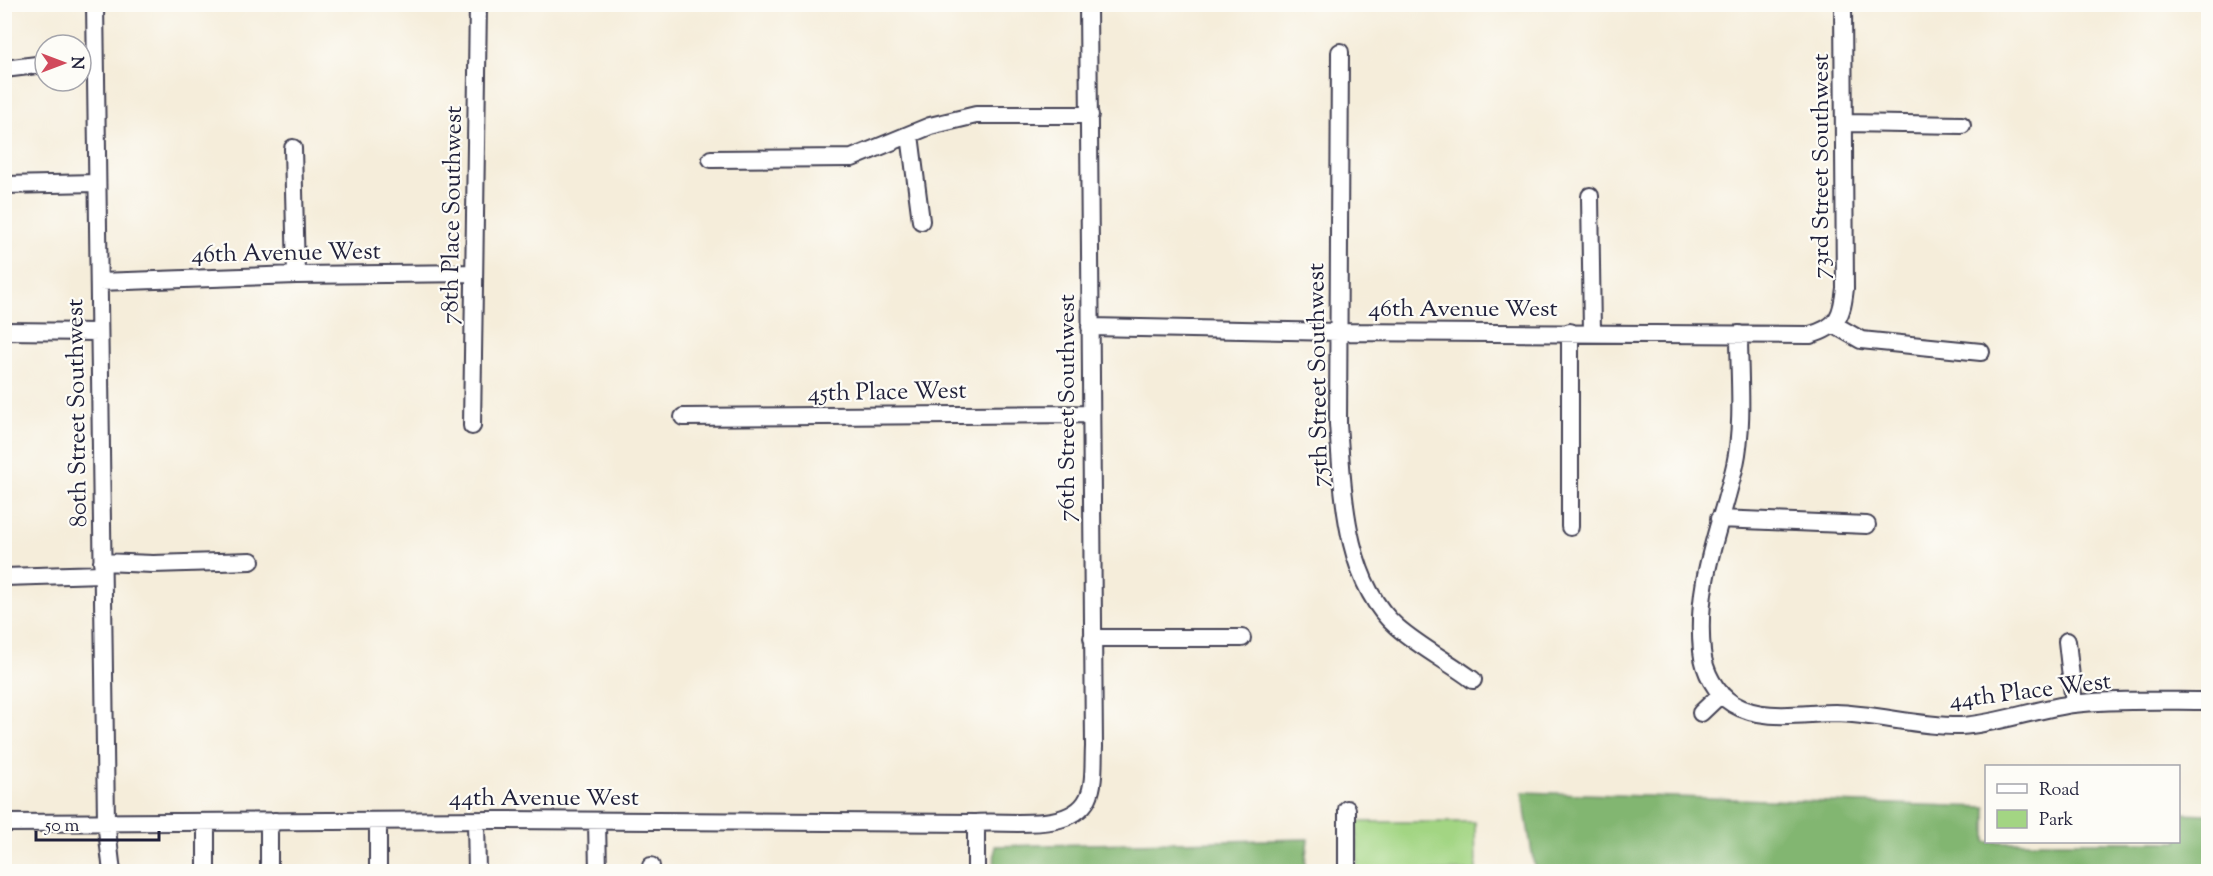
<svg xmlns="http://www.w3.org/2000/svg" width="2213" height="876" font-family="'Sorts Mill Goudy',serif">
  <rect width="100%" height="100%" fill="#fdfcf7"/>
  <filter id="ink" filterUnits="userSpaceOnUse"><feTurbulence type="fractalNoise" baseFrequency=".0167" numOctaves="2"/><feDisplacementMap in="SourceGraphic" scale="12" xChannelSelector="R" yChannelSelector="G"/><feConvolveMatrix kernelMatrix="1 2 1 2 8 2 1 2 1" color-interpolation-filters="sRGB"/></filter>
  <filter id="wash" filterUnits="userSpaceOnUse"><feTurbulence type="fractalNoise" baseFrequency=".008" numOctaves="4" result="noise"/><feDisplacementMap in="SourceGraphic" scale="24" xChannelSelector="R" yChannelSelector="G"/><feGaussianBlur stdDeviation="1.35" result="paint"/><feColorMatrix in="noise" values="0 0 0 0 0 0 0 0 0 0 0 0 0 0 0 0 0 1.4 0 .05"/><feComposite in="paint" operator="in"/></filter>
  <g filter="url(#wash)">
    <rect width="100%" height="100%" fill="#f5edda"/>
    <path fill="#a3d583" stroke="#627c5f" stroke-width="1.5" d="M1357,822H1475L1476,871H1357Z"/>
    <path fill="#82b671" stroke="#526c56" stroke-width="1.5" d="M1522,792L1986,807V842H2178L2179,813L2208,814V871H1535Z
      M1308,839L1304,871H994L995,846Z"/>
  </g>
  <g filter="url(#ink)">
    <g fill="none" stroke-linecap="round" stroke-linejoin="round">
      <g stroke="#424053" stroke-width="20">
        <path id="minor" d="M95,4L106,821L112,872
          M1340,52L1338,424C1343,489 1344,581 1397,627C1420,647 1449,662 1473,680
          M4,69L45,64
          M1845,123L1962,125
          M910,135L921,221
          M293,148L296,275
          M711,159L852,158L930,126L976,115H1090
          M4,185L97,183
          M1590,196L1592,332
          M99,282L296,275L474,273
          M1833,324L1861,340L1981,352
          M1090,327L1338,332L1810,335C1839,327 1842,315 1845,288L1843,4
          M4,331L99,332
          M1570,332V527
          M1739,334C1739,376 1744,423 1735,465C1720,531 1695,580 1702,651C1704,671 1715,693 1733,704C1763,722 1803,713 1835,713C1878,714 1919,727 1961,726C1997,724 2036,709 2073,704C2117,699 2164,701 2208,701
          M683,417L1091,414
          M472,426L478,4
          M1719,519L1867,525
          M102,562L153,564L251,561
          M4,577L102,574
          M1092,638H1242
          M2067,641L2074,704
          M1701,713L1721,694
          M1347,809V872
          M378,821V872
          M476,821L477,872
          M597,821L598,872
          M4,823L498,820L976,823C1009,820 1071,833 1088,798C1095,783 1093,763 1094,747L1088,4
          M976,823V872
          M651,866V872
          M206,872V822
          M269,872V829L275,821"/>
      </g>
      <use href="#minor" stroke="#fff" stroke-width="16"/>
    </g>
  </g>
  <g text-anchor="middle" stroke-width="4.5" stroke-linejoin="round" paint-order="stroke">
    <g font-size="24" fill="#22223b" stroke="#fdfcf7">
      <text transform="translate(1820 166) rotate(-90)" y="8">73rd Street Southwest</text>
      <text transform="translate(451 215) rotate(-89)" y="8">78th Place Southwest</text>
      <text transform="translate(286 252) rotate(-1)" y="8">46th Avenue West</text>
      <text x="1463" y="316">46th Avenue West</text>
      <text transform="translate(1317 375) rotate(-91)" y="8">75th Street Southwest</text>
      <text transform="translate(887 391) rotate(-1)" y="8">45th Place West</text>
      <text transform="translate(1066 408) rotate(-90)" y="8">76th Street Southwest</text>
      <text transform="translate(76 413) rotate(-91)" y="8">80th Street Southwest</text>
      <text transform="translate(2030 690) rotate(-7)" y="8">44th Place West</text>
      <text x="544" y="805">44th Avenue West</text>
    </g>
  </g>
  <rect width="2213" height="876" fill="none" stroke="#fdfcf7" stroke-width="24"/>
  <rect x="1985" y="765" width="195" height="78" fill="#fdfcf7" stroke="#a5a5ac" stroke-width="1.5"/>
  <rect x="1997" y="784" width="30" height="9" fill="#ffffff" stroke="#a5a5ac" stroke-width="1.5"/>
  <text x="2039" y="795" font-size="18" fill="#22223b">Road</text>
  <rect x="1997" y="810" width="30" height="18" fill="#a3d583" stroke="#a5a5ac" stroke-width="1.5"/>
  <text x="2039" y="825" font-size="18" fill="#22223b">Park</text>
  <g transform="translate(63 63) rotate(90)"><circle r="28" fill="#fdfcf7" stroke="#a5a5ac" stroke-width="1.5"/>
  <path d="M0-4.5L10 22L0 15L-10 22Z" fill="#d1495b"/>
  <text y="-9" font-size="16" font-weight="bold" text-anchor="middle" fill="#22223b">N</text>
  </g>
  <path d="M36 831v9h123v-9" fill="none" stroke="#22223b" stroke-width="3"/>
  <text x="45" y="831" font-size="18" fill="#22223b" stroke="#fdfcf7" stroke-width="4.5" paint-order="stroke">50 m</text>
</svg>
